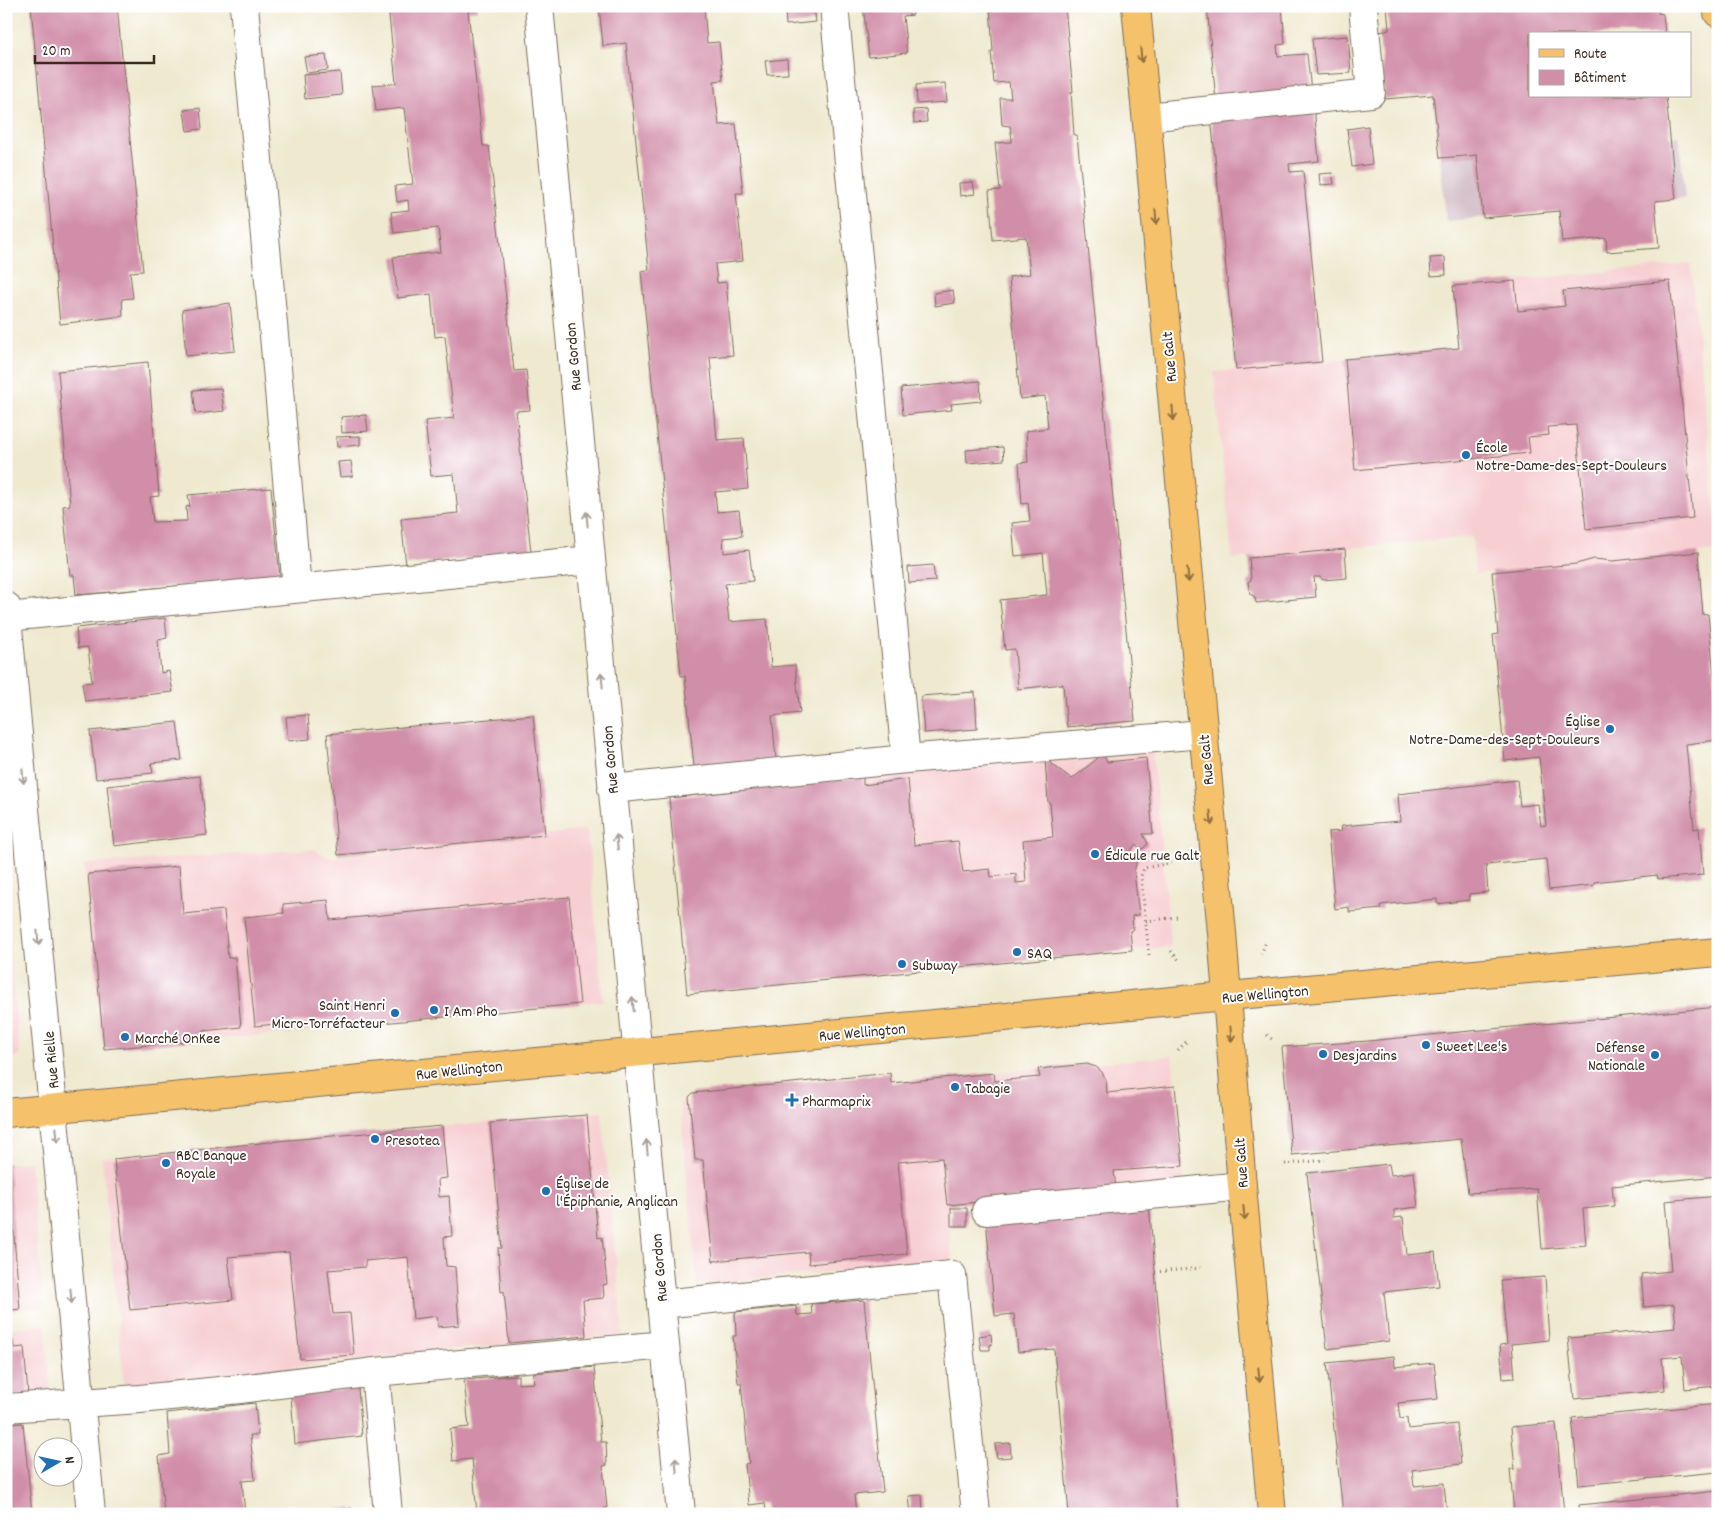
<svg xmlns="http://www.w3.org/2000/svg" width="1724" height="1520" font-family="Dekko,sans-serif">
  <rect width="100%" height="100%" fill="#fff"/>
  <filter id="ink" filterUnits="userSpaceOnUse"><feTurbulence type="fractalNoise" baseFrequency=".02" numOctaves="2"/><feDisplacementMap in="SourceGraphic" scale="10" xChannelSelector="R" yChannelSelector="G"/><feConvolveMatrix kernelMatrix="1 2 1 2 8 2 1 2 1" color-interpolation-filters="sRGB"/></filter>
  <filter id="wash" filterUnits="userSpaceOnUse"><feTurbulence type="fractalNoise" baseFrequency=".0096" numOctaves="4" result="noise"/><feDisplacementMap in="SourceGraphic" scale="20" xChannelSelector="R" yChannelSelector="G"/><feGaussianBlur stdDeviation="1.12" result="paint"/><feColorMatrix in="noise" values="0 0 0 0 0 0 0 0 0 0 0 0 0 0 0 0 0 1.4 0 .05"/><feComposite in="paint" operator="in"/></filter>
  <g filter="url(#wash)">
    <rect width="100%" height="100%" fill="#efe9cf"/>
    <path fill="#f7cfd2" d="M1691,264L1718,540L1714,541L1715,551L1475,574L1472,537L1232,559L1214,372L1459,348L1453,286Z
      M1152,749L1171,947L691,992L673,792Z
      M587,830L603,1001L441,1015L285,1034L177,1041L101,1039L84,864L314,849L330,858Z
      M6,917L20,1056L6,1057Z
      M1172,1056L1184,1182L947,1205L952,1260L697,1285L680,1103Z
      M602,1112L623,1335L444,1350L124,1386L102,1158Z
      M30,1162L44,1307L6,1311V1164Z
      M45,1325L51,1392L6,1397V1329Z"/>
    <path fill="#d2bdc6" d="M1679,136L1685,198L1446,221L1440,158Z"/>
    <g id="blocks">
      <path fill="#d18ea9" d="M31,6H117L143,271L130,272L133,298L122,299L123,316L60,324Z
        M388,6H478V10L468,11L483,146H489L514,371L526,370L530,410L516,411L531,552L406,565L401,519L458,513L454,474L431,476L425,421L454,418L445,336L435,337L431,294L398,298L393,257L441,252L438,228L394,233L391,212L409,210L408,200L397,202L395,186L413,184L404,108L376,111L373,85L396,83Z
        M599,6H704L707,43L719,42L723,80L714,81L719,125L736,124L743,193H736L743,261L715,264L717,283L726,282L733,355L710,357L717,440L744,438L748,489L715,492L717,512L739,510L742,536L723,538L724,553L749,550L753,581L725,584L729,622L767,619L771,667L795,665L800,713L772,716L776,759L694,767L685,676H681L641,271L649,270L626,43L603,46Z
        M814,6L816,22L786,25L785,9Z
        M863,6H912L913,15L903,16L907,53L869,57Z
        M990,6H1065L1073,92H1071L1074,135H1077L1135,721L1067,727L1063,684L1018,689L1015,649L1005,650L1000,600L1047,595L1043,553L1015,556L1012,523L1030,521L1028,503L1022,504L1019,463L1028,462L1026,431L1048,428L1045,396L1020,399L1009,277L1030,274L1026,237L993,240L989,191L1000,190L995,143L1011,142L1012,140L1010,126L1002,125L1000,98H1011L1009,82L994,83L991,52H993Z
        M1207,6H1282L1285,44L1277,45L1278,56L1307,54L1311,91L1216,101Z
        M1387,6H1658V13L1663,14L1665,34H1530V96H1666L1676,199L1655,201L1659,248L1607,252L1606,238L1562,242L1559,211L1483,218L1477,155L1440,158L1433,95L1385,99L1379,32L1389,30Z
        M1348,36L1351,73L1316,75L1312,39Z
        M326,55L328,70L307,73L304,57Z
        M787,59L788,74L767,75L765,61Z
        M340,72L342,95L305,99L303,75Z
        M945,83L947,102L917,104L916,85Z
        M1314,106L1319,161L1289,164L1290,172L1303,171L1322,362L1236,370L1211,116Z
        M200,108L202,129L187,131L184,110Z
        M926,109L927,122L914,123L913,110Z
        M1368,126L1372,164L1352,167L1347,129Z
        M1332,173L1334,184L1320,185L1319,174Z
        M973,182L975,194L960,196L959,183Z
        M1445,257L1446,275L1431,276L1430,258Z
        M1515,281L1518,311L1565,306L1563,291L1670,281L1693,518L1586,529L1576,425L1548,427L1549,435L1528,437L1530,453L1355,470L1345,359L1459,348L1453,286Z
        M953,290L955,303L935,306L934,293Z
        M230,303L235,351L186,356L182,310Z
        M148,362L159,496L150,497L153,522L187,521L186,507L190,506L188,495L271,488L280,577L76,595L74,575H70L63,506L70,505L58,371Z
        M980,381L981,401L951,404L952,410L903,415L901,388Z
        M221,388L224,411L196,414L193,390Z
        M366,415L368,431L342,433L341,417Z
        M360,436V445L337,447L336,437Z
        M1003,447L1004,460L967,463L966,450Z
        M351,461L353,476L340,477L338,462Z
        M1345,549L1347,578L1323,580L1320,577H1314L1316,597L1256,603L1255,597L1250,594L1248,582L1251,580L1249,558Z
        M1698,552L1703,615L1708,614L1718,717V740L1686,744L1694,829L1699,828L1703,875L1658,879L1657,875L1594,882V885L1549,890L1546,859L1486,865L1488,892L1469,894L1470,900L1437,904V899L1381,905L1382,909L1349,912V907L1335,909L1328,832L1342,831L1341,826L1400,821L1398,794L1517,780L1520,806L1538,804L1541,826L1546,825L1539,757L1505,761L1493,635L1498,634L1492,572L1576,564L1594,559L1613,561Z
        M933,565L935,581L909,583L908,567Z
        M165,618L167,638L158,640L161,673L169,671L173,692L85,701L82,683L92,682L88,647L78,648L76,628Z
        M975,692L977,729L924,733L921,696Z
        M308,715L310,739L288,741L286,717Z
        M533,715L545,835L338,855L327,734Z
        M177,722L182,760L151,763L153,773L96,779L90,731Z
        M1103,754L1107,762L1146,758L1153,834H1143L1148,844L1141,850L1136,844L1130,852L1138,857L1134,872L1139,915L1132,916L1133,929L1130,931L1132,950L687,994L669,798L863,777V785L908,779L914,845L958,841L963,872L990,869L991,877L1016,874V883L1026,882L1023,840L1053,837L1050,803L1048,802L1045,759L1072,779Z
        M200,776L207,835L114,846L107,786Z
        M179,866L183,914L224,910L228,958L235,957L241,1027L203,1031L204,1040L104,1049L88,874Z
        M569,897L580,1004L340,1027L339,1018L255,1026L244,917L284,913L283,904L328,900L330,920Z
        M1718,1007V1176L1612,1186L1614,1206L1583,1209L1586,1245L1542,1249L1537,1189L1468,1193L1461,1139L1292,1155L1282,1047L1368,1041Z
        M1087,1064L1096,1067L1102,1072L1106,1080L1107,1093L1175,1086L1183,1166L1114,1171L1116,1189L947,1205L942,1158L898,1162L907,1254L809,1264L808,1252L713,1261L703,1160H695L689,1097L693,1093L890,1073L891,1083L994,1073L995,1081L1040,1077L1038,1069Z
        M587,1115L598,1238L602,1237L607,1284L603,1285L604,1298L583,1300L586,1336L509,1343L504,1291L501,1292L498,1248H502L490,1123Z
        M442,1126L447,1178L438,1179L439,1197L449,1196L452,1236L444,1237L446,1266L455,1267L459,1325L438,1327L437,1316L413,1319L408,1257L365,1261V1267L328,1270L333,1314L350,1313L354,1355L300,1359L289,1252L228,1257L233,1300L130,1310L114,1159L278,1141Z
        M6,1163H8L20,1309L6,1311Z
        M1389,1164L1391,1175L1414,1172L1418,1207L1394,1210V1218L1403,1217L1407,1255L1435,1252L1439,1286L1384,1292L1389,1341L1327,1349L1307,1173Z
        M1718,1196V1386L1685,1389L1682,1356L1662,1358L1665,1390L1574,1399L1568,1338L1676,1328L1674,1304L1644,1307L1641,1274L1671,1271L1665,1201Z
        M1149,1204L1177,1514H1069L1054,1349L1018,1352L1014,1314L995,1316L986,1220Z
        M951,1208H967V1226H951Z
        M1545,1277L1549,1340L1512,1344L1515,1378L1503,1379L1500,1345L1507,1344L1501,1280Z
        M864,1300L883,1492L854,1495L856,1514H766L765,1503L749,1505L745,1464L749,1463L741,1383H738L733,1336H736L735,1312L796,1306L797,1315L812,1314L811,1304Z
        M991,1334L992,1345H990V1350H981L979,1336Z
        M6,1340H13L14,1348L24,1347L28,1394L6,1396Z
        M1394,1356L1395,1367L1434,1363L1438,1399L1398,1403L1400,1419L1407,1418L1408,1429L1457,1424L1461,1464L1412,1470L1414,1486L1444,1483L1447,1514H1343L1327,1363Z
        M594,1367L601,1442H606L607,1465L603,1466L607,1508H604L605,1514H477L472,1459L453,1461L450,1429L469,1427L464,1380L518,1375V1384L534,1383L533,1373Z
        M358,1388L362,1436L295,1444L291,1396Z
        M255,1403L258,1435H250L255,1480L242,1481L245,1514H164L159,1456L170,1454L167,1413Z
        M1718,1404V1472L1579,1485L1572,1418Z
        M23,1423L32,1514H6V1424Z
        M1556,1423L1564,1514H1514L1510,1469H1515L1511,1427Z
        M1010,1443L1011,1457L997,1458L995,1444Z
        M1718,1491V1514H1580L1579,1505Z
        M922,1495L923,1514H911L909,1496Z
        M352,1508V1514H325V1510Z"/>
    </g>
  </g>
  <g filter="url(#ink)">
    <use href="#blocks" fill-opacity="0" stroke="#7a6d5c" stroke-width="1"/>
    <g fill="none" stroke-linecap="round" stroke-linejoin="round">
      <g stroke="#7a6d5c" stroke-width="30">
        <path id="minor" d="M244,6L297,588
          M539,6L681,1514
          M834,6L906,759
          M1147,117L1371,93L1363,6
          M6,606L91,1514
          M7,617L591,560
          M612,789L906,759L1203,734
          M986,1211L1242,1186
          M661,1304L952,1275L976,1514
          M375,1372L388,1514
          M6,1408L140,1399L240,1389L375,1372L665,1345"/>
      </g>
      <g stroke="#7a6d5c" stroke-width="30">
        <path id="major" d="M1136,6L1222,933L1242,1186L1272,1514
          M1717,6L1718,13
          M6,1113L1183,1000L1718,952"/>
      </g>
      <path stroke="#7a6d5c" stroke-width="3" stroke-dasharray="1 4" stroke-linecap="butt" d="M1146,921L1177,917
        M1171,951L1179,960
        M1261,954L1266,942
        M1149,955L1141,876L1144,868L1171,863
        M1267,1035L1274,1041
        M1178,1050L1187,1041
        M1285,1164L1325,1160
        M1155,1272L1201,1268"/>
      <use href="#minor" stroke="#fff" stroke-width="28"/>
      <use href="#major" stroke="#f5c16b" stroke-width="28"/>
    </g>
    <defs><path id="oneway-shaft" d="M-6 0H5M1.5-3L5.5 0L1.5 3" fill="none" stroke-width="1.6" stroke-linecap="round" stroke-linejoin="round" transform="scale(1.25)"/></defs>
    <g stroke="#8f6e41">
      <use href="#oneway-shaft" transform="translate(1141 55) rotate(85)"/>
      <use href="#oneway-shaft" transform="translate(1156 217) rotate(85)"/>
      <use href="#oneway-shaft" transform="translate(1173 413) rotate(85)"/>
      <use href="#oneway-shaft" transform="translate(1188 575) rotate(84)"/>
      <use href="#oneway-shaft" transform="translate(1211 818) rotate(85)"/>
      <use href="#oneway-shaft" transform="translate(1231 1034) rotate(85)"/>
      <use href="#oneway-shaft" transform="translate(1244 1213) rotate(85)"/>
      <use href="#oneway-shaft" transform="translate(1259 1375) rotate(85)"/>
    </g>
    <g stroke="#a79f9a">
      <use href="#oneway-shaft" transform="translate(587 519) rotate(-95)"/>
      <use href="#oneway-shaft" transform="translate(602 680) rotate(-95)"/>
      <use href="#oneway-shaft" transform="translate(23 776) rotate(85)"/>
      <use href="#oneway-shaft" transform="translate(617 842) rotate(-96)"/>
      <use href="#oneway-shaft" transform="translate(38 938) rotate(85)"/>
      <use href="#oneway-shaft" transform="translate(633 1004) rotate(-96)"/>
      <use href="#oneway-shaft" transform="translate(57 1135) rotate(85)"/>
      <use href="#oneway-shaft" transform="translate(647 1147) rotate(-95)"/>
      <use href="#oneway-shaft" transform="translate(71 1296) rotate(85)"/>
      <use href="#oneway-shaft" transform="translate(676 1465) rotate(-95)"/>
    </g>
  </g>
  <g fill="#1f6fb2" stroke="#fff" stroke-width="2">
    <circle cx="1466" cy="455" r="5"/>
    <circle cx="1610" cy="729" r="5"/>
    <circle cx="1095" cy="854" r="5"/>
    <circle cx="1017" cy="952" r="5"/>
    <circle cx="902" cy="964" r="5"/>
    <circle cx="434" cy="1010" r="5"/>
    <circle cx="395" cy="1013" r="5"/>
    <circle cx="125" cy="1037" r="5"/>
    <circle cx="1426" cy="1045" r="5"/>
    <circle cx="1323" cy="1054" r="5"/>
    <circle cx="1655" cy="1055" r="5"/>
    <circle cx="955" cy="1087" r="5"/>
    <path d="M789.5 1092.5h5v5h5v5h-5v5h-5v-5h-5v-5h5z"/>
    <circle cx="375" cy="1139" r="5"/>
    <circle cx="166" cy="1163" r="5"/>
    <circle cx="546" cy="1191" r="5"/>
  </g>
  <g text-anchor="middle" stroke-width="4" stroke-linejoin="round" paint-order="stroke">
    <g font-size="16" fill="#3b2a1e" stroke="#fff">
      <text transform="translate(572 357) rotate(-95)" y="6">Rue Gordon</text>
      <text transform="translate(1168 357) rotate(-95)" y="6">Rue Galt</text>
      <text transform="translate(609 760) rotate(-95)" y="6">Rue Gordon</text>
      <text transform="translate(1205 760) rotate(-95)" y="6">Rue Galt</text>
      <text transform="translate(1265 993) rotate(-5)" y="6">Rue Wellington</text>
      <text transform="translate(862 1031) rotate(-5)" y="6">Rue Wellington</text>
      <text transform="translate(50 1060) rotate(-95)" y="6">Rue Rielle</text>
      <text transform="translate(459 1069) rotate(-6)" y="6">Rue Wellington</text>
      <text transform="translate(1240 1163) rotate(-94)" y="6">Rue Galt</text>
      <text transform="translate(658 1268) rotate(-95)" y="6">Rue Gordon</text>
    </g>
    <g font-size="16" fill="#3b2a1e" stroke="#fff" text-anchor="start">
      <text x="1476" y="452">École<tspan x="1476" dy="18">Notre-Dame-des-Sept-Douleurs</tspan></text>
      <text x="1600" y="726" text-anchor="end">Église<tspan x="1600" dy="18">Notre-Dame-des-Sept-Douleurs</tspan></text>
      <text x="1105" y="860">Édicule rue Galt</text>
      <text x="1027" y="958">SAQ</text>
      <text x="912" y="970">Subway</text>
      <text x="385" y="1010" text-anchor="end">Saint Henri<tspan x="385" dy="18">Micro-Torréfacteur</tspan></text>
      <text x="444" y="1016">I Am Pho</text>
      <text x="135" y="1043">Marché OnKee</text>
      <text x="1436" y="1051">Sweet Lee's</text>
      <text x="1645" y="1052" text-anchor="end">Défense<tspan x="1645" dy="18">Nationale</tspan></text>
      <text x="1333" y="1060">Desjardins</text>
      <text x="965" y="1093">Tabagie</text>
      <text x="802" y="1106">Pharmaprix</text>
      <text x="385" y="1145">Presotea</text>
      <text x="176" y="1160">RBC Banque<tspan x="176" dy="18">Royale</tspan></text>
      <text x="556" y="1188">Église de<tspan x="556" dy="18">l'Épiphanie, Anglican</tspan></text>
    </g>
  </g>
  <rect width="1724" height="1520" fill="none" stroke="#fff" stroke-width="25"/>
  <rect x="1529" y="32" width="162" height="65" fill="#ffffff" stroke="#b1aaa5"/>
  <rect x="1539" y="49" width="25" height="8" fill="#f5c16b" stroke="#b1aaa5"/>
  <text x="1574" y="58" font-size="15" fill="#3b2a1e">Route</text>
  <rect x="1539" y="70" width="25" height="15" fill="#d18ea9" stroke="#b1aaa5"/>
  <text x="1574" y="82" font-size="15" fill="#3b2a1e">Bâtiment</text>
  <g transform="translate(58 1462) rotate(81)"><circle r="24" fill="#ffffff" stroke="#b1aaa5"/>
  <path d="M0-4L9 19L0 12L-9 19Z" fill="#1f6fb2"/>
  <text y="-8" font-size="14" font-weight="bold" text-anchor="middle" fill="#3b2a1e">N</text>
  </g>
  <path d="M35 55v8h119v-8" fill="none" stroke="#3b2a1e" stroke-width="2.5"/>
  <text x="42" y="55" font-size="15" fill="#3b2a1e" stroke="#ffffff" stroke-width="4" paint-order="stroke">20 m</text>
</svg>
